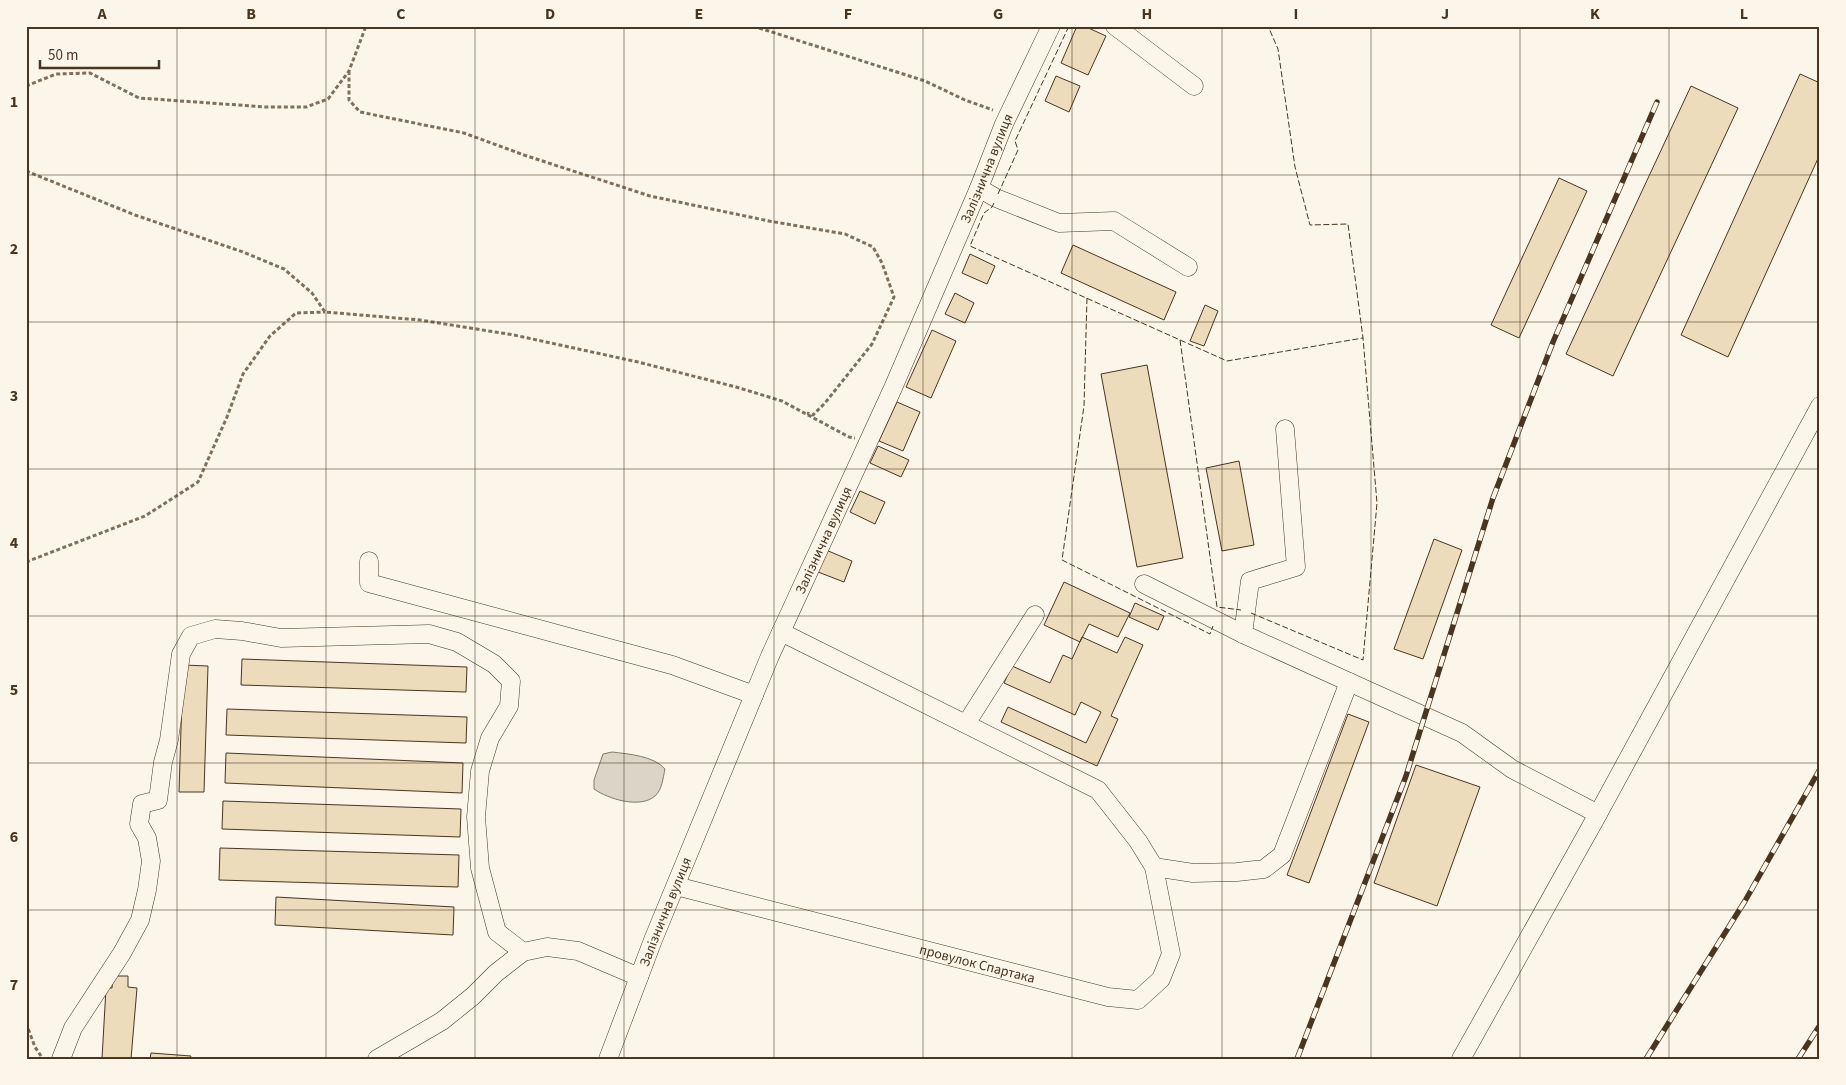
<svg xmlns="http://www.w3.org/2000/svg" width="1846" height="1085" font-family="'Source Sans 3',sans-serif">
  <rect width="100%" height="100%" fill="#fbf6e9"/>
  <path fill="#dcd4c6" stroke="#887966" d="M612,752C629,754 654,756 665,769C663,778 662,790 655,796C640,809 608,799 594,789V780L603,754Z"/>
  <path fill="#ecdcbc" stroke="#4a3520" d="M1077,26H1084L1106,36L1088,75L1061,63Z
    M1800,74L1820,83V154L1728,357L1681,335Z
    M1056,76L1080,86L1069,112L1045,101Z
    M1691,86L1738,108L1613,376L1566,354Z
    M1559,178L1587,191L1519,338L1491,325Z
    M1073,245L1176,292L1164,320L1061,273Z
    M970,254L995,266L987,284L962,273Z
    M955,293L974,303L965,323L945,314Z
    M1205,305L1218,311L1204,346L1190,341Z
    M932,330L956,341L931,398L906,387Z
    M1147,365L1183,558L1137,567L1101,374Z
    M897,402L920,412L903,451L879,441Z
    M878,446L909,460L901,477L870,463Z
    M1239,461L1254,545L1222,551L1206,468Z
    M860,491L885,502L875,524L850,512Z
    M1434,539L1462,550L1423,659L1394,649Z
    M826,550L852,561L844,582L818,572Z
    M1064,582L1130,613L1118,637L1089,624L1080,642L1044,625Z
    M1135,603L1164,616L1158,630L1129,617Z
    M1082,637L1117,653L1125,637L1143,645L1111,716L1118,719L1097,766L1001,722L1008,707L1086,743L1101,712L1081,702L1075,715L1004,683L1012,666L1050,683L1063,655L1072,659Z
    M242,659L467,667L466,692L241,685Z
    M183,665L208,666L204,792H179Z
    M227,709L467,717L466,743L226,735Z
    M1348,714L1369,722L1309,883L1287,875Z
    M226,753L463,763L462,793L225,783Z
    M1416,765L1480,787L1437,906L1374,883Z
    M223,801L461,809L460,837L222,829Z
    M220,848L459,855L458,887L219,880Z
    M276,897L454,907L453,935L275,925Z
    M113,976H128V987L137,988L131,1059H102L106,988H112Z
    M151,1053L191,1056L190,1059H150Z"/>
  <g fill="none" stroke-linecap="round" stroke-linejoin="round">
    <g stroke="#4a3520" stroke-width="19">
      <g id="minor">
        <path d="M1115,26L1194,86"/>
        <path d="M979,188L996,198L1059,223L1114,221L1188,267"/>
        <path d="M369,561V583L672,665L754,695"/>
        <path d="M1144,584L1243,634L1349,682"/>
        <path d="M1243,634L1250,581L1296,567L1285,429"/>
        <path d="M966,724L1035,615"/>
        <path d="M1154,867L1193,873L1237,872L1264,869L1282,855L1349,682L1462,733L1512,769L1598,814L1820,406"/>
        <path id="s1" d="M676,886L1108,997L1138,1000L1161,979L1171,954L1154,867L1138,841L1098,790L781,632"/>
        <path d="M61,1059L73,1028L122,953L140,920L147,890L151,861L147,838L139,824L142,804L158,800L163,762L169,740L181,654L191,636L215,629L242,631L281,638L429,634L457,642L494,664L511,681L509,706L490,738L480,771L476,817L480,868L497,932L523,952"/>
        <path d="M377,1059L442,1021L473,996L496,973L523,952L547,947L578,951L639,977"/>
        <path id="s2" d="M608,1059L653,940L770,656L893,388L979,188L1004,124L1051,26"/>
        <path d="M1461,1059L1598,814"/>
      </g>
    </g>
    <path stroke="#7f6f5c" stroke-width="3" stroke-dasharray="4 2.5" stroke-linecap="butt" d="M753,26L925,81L965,100L993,110
      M349,71V100L360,112L464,133L524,155L650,196L769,221L845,234L873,247L882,263L894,297L872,344L825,403L813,415L807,413
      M26,86L56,74L90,73L139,98L266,107H306L328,99L349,71L366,26
      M26,171L135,215L243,252L284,269L312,293L325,312L420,320L514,335L638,362L736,387L782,401L849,437L855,438
      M26,562L145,516L198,482L227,417L243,374L270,336L296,313L325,312
      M26,1023L35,1047L43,1059"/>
    <use href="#minor" stroke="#fbf6e9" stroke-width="18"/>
    <g stroke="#4a3520" stroke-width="5.5">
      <path id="rail" d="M1297,1059L1406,776L1493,498L1553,342L1657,102
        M1646,1059L1745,901L1820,769
        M1798,1059L1820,1025"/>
    </g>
    <use href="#rail" stroke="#fbf6e9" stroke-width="4" stroke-dasharray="11" stroke-linecap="butt"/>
    <path stroke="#4a3520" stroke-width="1" stroke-dasharray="6 2.5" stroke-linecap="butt" d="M998,194L1018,150L1015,141L1069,26
      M994,203L992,207L984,213L970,246L1227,361L1363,338L1348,224L1310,225L1295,167L1278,49L1268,26
      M1087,298L1084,406L1062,560L1210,634L1213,626
      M1180,340L1217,607L1241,610
      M1251,613L1363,660L1377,503L1363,338"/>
  </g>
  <path fill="none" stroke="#4a3520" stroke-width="1" stroke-opacity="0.55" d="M177,26V1059M326,26V1059M475,26V1059M624,26V1059M774,26V1059M923,26V1059M1072,26V1059M1222,26V1059M1371,26V1059M1520,26V1059M1669,26V1059M26,175H1820M26,322H1820M26,469H1820M26,616H1820M26,763H1820M26,910H1820"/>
  <g text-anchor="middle" stroke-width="4" stroke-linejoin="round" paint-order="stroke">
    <g font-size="14" fill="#4a3520" stroke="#fbf6e9">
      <text dy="5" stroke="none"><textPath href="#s2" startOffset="968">Залізнична вулиця</textPath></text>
      <text dy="5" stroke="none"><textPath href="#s2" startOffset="562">Залізнична вулиця</textPath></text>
      <text dy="5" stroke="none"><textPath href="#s2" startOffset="158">Залізнична вулиця</textPath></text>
      <text dy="5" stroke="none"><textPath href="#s1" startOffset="311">провулок Спартака</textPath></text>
    </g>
  </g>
  <rect width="1846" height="1085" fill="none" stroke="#fbf6e9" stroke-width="55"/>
  <path d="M40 60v8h119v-8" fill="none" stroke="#4a3520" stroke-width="2.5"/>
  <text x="48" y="60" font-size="15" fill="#4a3520" stroke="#fbf6e9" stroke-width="4" paint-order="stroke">50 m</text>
  <rect x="28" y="28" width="1790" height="1030" fill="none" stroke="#4a3520" stroke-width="2"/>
  <g font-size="16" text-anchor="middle" font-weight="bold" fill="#4a3520">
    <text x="102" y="19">A</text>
    <text x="251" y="19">B</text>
    <text x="401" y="19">C</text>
    <text x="550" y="19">D</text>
    <text x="699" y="19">E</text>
    <text x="848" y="19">F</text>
    <text x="998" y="19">G</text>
    <text x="1147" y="19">H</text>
    <text x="1296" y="19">I</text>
    <text x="1445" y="19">J</text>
    <text x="1595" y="19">K</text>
    <text x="1744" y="19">L</text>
    <text x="14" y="107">1</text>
    <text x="14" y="254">2</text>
    <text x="14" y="401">3</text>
    <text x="14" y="548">4</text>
    <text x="14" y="695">5</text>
    <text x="14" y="842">6</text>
    <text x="14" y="990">7</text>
  </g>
</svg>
